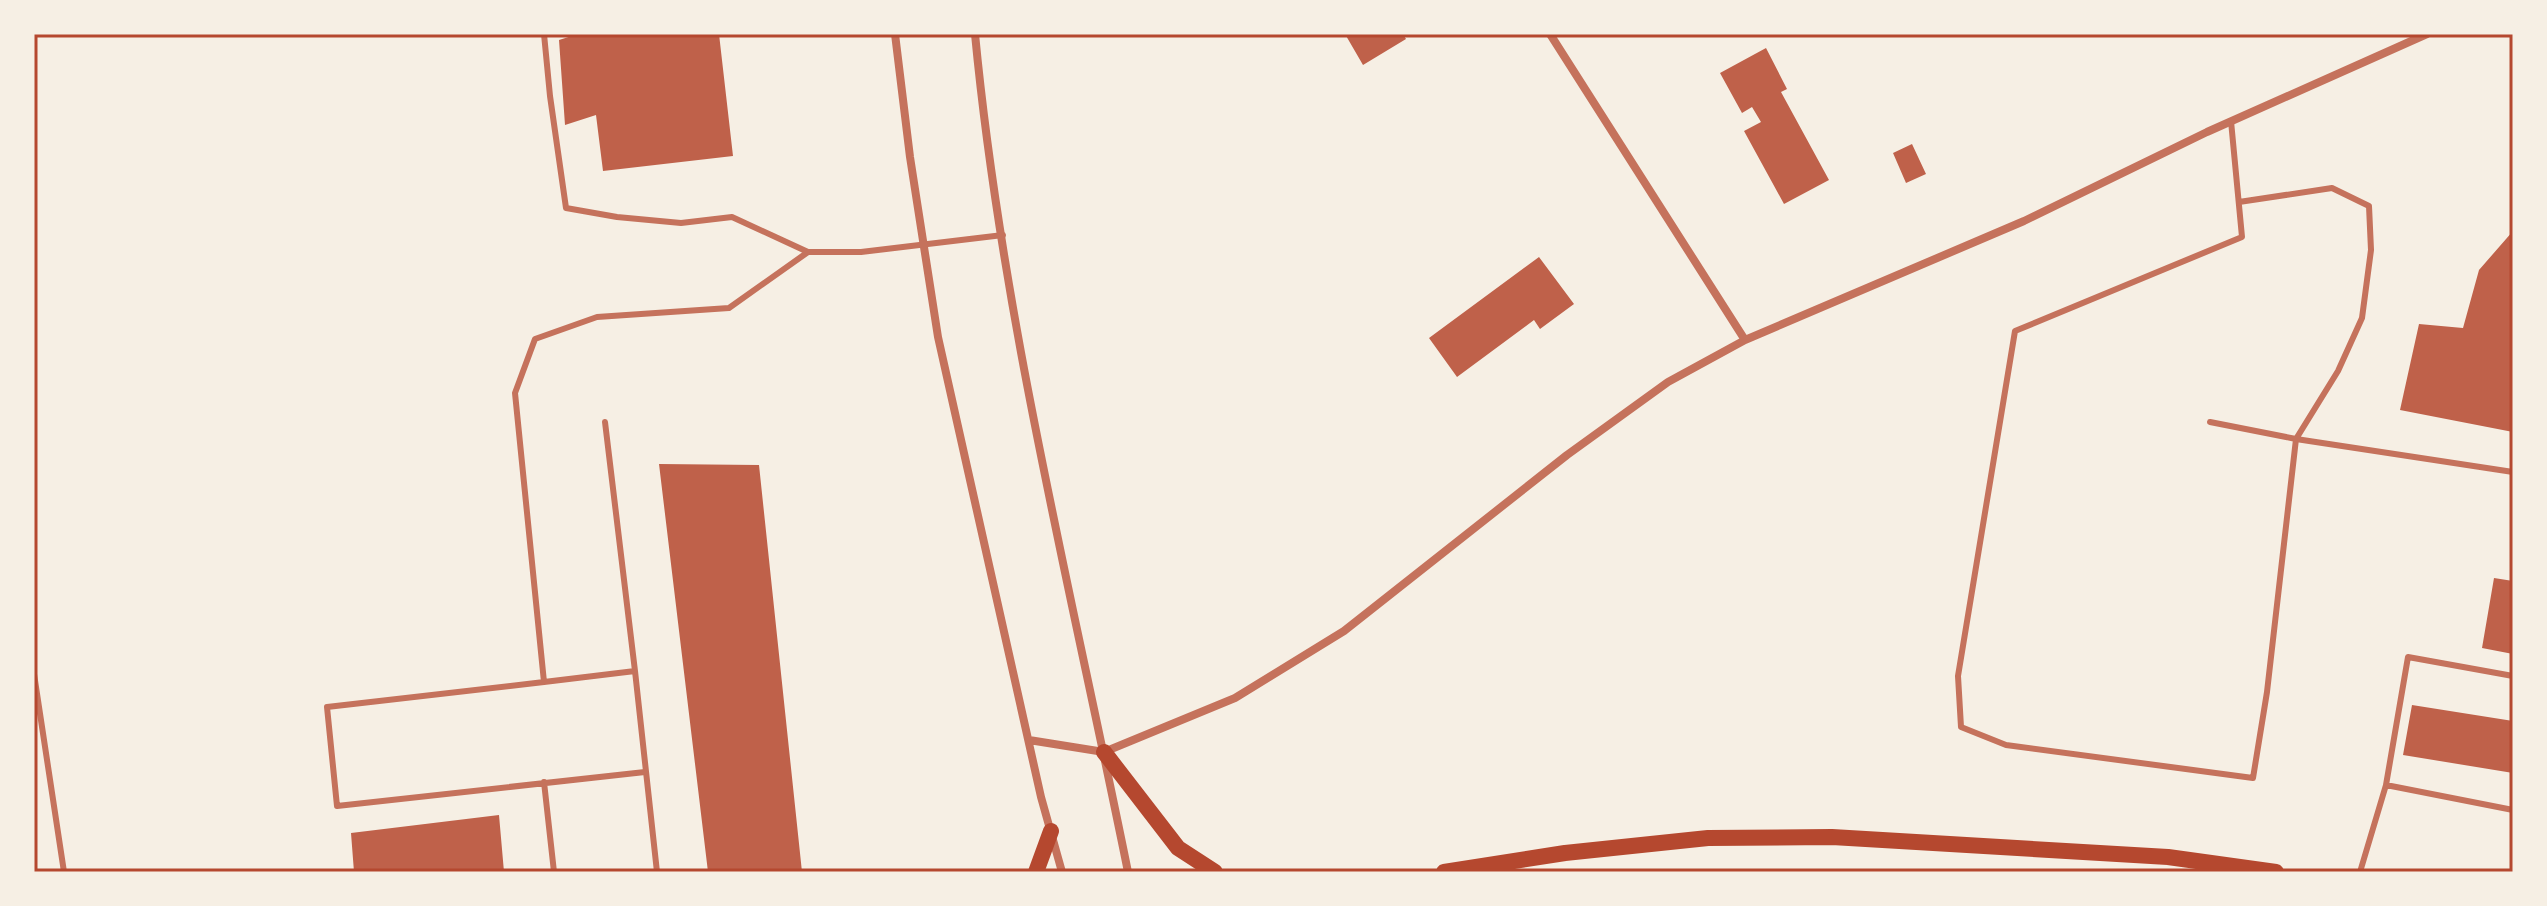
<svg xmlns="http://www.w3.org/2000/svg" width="2547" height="906" font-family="'Archivo Narrow',sans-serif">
  <rect width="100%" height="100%" fill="#f6efe4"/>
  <path fill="#bf614a" d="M578,34H719L733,156L603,171L596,115L565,125L559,40Z
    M1345,34H1403L1406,39L1363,65Z
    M1766,48L1787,89L1781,92L1829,180L1784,204L1744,131L1761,122L1752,107L1742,113L1720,73Z
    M1912,144L1926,174L1906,183L1893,153Z
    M2513,231V432L2400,410L2419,324L2463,328L2479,270Z
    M1539,257L1574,304L1540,329L1534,320L1457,377L1429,338Z
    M659,464L759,465L802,872H708Z
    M2494,578L2513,581V654L2482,648Z
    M2412,705L2513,721V773L2403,755Z
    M499,815L504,872H354L351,833Z"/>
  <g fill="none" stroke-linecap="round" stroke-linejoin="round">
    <path stroke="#c5725c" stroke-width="6" d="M544,34L550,96L566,208L617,217L681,223L732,217L808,252
      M2231,121L2242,237L2015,331L1958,676L1961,727L2006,745L2253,778L2267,692L2296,439L2338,371L2362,318L2371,250L2369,206L2332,188L2239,202
      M605,422L635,671
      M2210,422L2296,439L2513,472
      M34,674L64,872
      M544,682L327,707L337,806L645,772
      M544,782L554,872
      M2386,785L2408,657L2513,676
      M657,872L635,671L544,682L515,393L535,339L597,317L729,308L808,252H861L1003,235
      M2360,872L2386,785L2513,810"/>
    <path stroke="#c5725c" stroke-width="8" d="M895,34L910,157L938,337L1041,797L1062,872
      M975,34C1002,316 1072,594 1128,872
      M1550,34L1745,340
      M1029,740L1104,752L1235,698L1344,631L1567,455L1668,382L1745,340L2024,221L2207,132L2427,34"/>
    <path stroke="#b5482f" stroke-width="16" d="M1104,752L1178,848L1215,872
      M1036,872L1051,831
      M1444,872L1565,853L1708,838L1832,837L2168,857L2276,872"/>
  </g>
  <rect width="2547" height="906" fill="none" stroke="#f6efe4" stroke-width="72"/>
  <rect x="36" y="36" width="2475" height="834" fill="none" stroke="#b5482f" stroke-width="3"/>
</svg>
